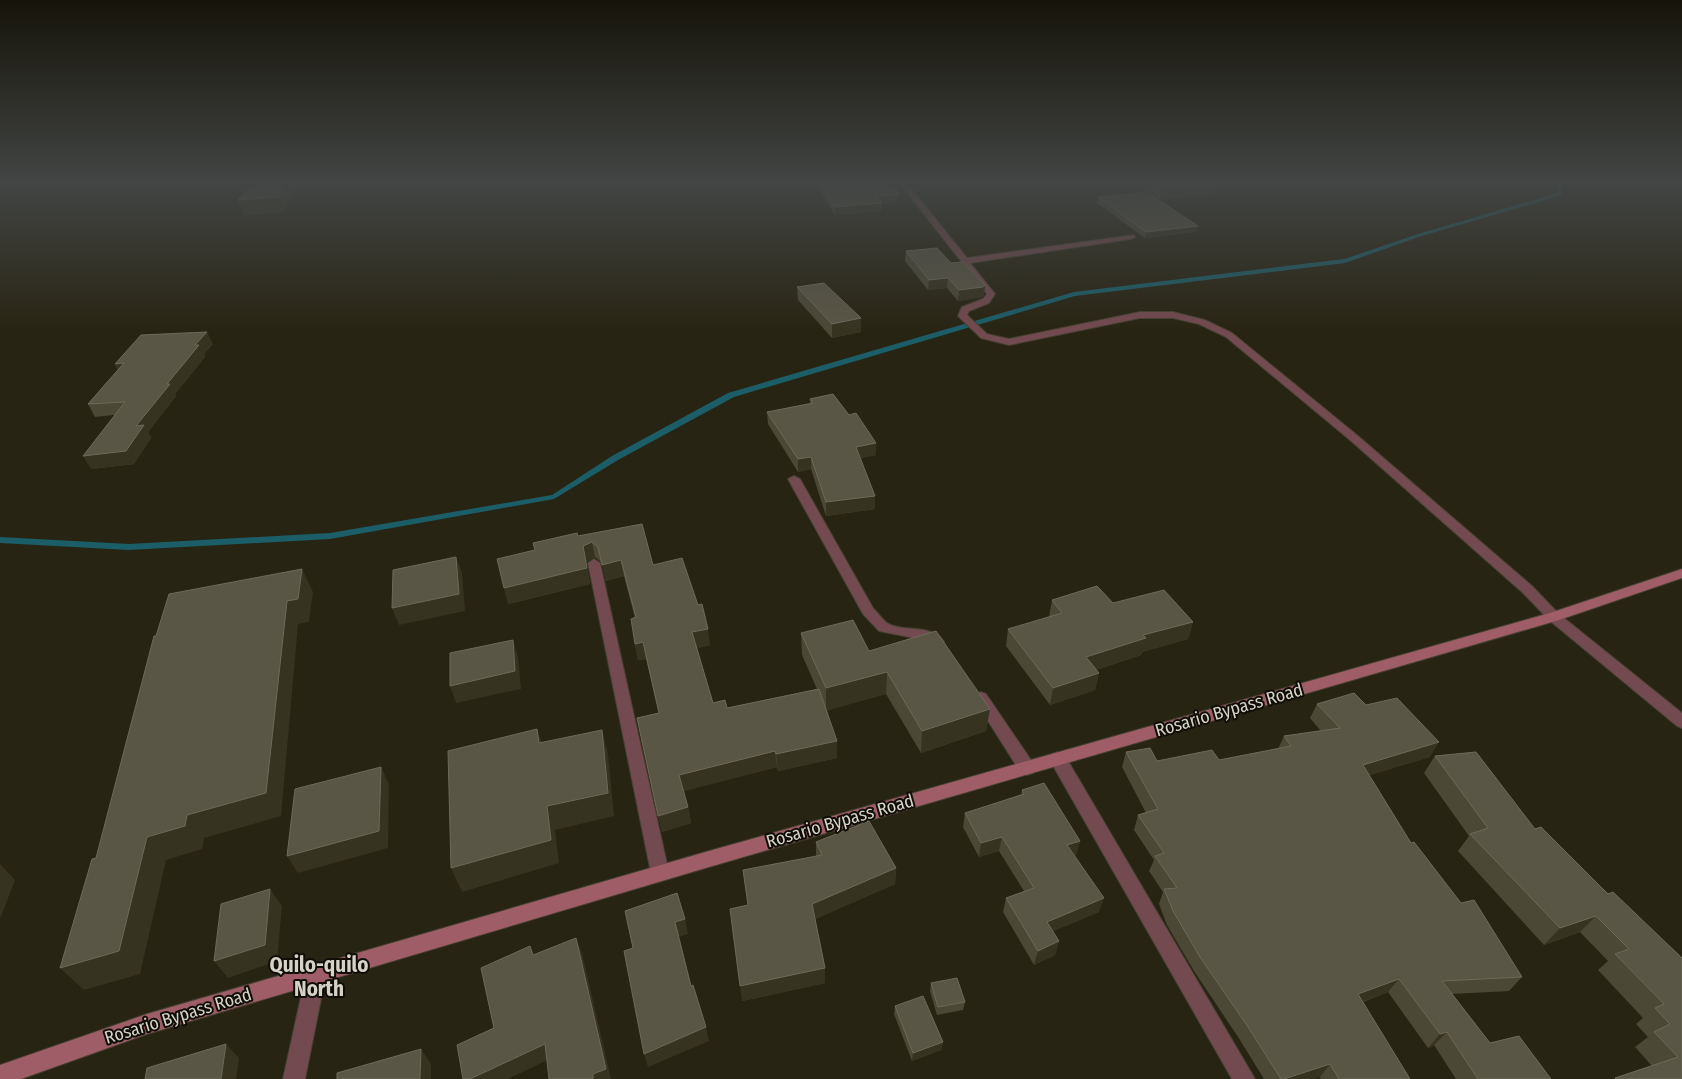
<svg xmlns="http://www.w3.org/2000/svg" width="1682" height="1079" font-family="'Fira Sans Condensed',sans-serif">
  <rect width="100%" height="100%" fill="#282413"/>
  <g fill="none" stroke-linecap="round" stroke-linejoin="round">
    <path fill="#1b5e68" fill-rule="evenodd" d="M1557,181H1561L1562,195L1422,236L1345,263L1075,296L734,397L618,460L554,499L330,539L129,550L0,543V537L129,544L330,533L552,495L612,456L728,393L1074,292L1344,259L1418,234L1558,193Z"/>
    <g stroke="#444030" stroke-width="2">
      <path id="street" d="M898,181H905L967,258L1134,235L1135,237L1131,239L970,263L995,294L989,303L969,311L967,315L987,334L1009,339L1140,312H1173L1205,320L1232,333L1358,436L1532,586L1559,614L1682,713V728L1677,726L1549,620L1522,592L1350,440L1226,337L1199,324L1173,318H1140L1009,345L981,338L958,316L962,307L983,299L987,294Z
        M794,476L800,479L873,608C878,613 882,619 887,623C902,633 933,623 944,642L942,646L937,647L924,640L879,631L863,614L788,479Z
        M594,559L600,563L669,873L666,879L660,881L654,879L651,873L588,563Z
        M981,692L986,694L1033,763L1035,768L1033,773L1027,775L1021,773L976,702L973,698L976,694Z
        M1058,752L1064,754L1255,1079H1232L1052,764L1050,759L1052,754Z
        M316,964L323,967L326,974L305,1079H283L306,974L309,967Z"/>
    </g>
    <g stroke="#444030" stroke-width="2">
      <path id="secondary" d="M1682,569V578L1559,620L709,867L147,1034L21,1079H0V1065L147,1014L709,851L1550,613Z"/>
    </g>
    <use href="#street" fill="#734a4f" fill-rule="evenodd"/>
    <use href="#secondary" fill="#9f5d67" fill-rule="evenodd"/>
  </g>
  <path fill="#4b4836" d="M14,181H140L17,187Z
    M832,181H892L898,202L882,204V211L835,215L820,190V183Z
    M1134,181H1217V194L1160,199Z
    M1098,197L1198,226L1196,232L1145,238L1097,203Z
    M906,251L951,263L985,285L984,295L982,297L958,301L947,288L928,290L905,261Z
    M797,287L861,332L832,338L798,300Z
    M213,344L204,354L205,357L175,394L176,396L148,432L151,438L134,464L91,469L114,415L95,417L88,404L118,370L115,364Z
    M810,399L849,415L876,443V455L860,458L875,496V509L826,516L811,469L798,472L768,424L767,412L810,404Z
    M578,536L653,565L710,645L697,648L713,703L727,708L817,689L802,655L801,633L869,651L990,709L986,731L921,753L886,694L827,710L837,758L778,771L777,767L683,791L688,807L691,823L662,832L637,718L659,713L646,659L638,660L635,644V618L624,576L606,581L602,563L595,557L586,562L590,584L508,604L535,550Z
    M1052,600L1113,603L1193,622L1188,639L1142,652L1141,655L1096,670L1099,673L1095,690L1050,705L1006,646L1008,629L1049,617Z
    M1317,704L1366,705L1430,757L1369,775L1411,843L1522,977L1509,991L1452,994L1490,1043L1551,1079H1456L1434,1045L1428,1048L1388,992L1363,1002L1410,1079H1321L1320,1077L1313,1079H1264L1240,1040L1194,971L1167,925L1159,904L1163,892L1149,871L1154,860L1134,830L1138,815L1146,813L1122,767L1126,752L1157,761L1219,760L1278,749L1284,736L1321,731L1310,718Z
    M1435,756L1535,829L1682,958V1079H1614L1652,1066L1635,1047L1648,1037L1636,1024L1643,1018L1598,970L1608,961L1580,932L1544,945L1458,851L1469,836L1424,773Z
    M1022,790L1080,841L1076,855H1074L1099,912L1053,931L1059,941L1055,955L1034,965L1003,912L1006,898L1024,891L999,851L979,857L963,827L965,813L1021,795Z
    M816,842L896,868L895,884L815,919L825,983L742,1001L748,905L743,870L816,856Z
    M931,983L965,1002L963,1010L937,1015L930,991Z
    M895,1006L943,1042L941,1050L912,1061L894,1014Z"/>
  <path fill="#373321" d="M286,181H298L284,212L245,216L238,200Z
    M1220,183L1217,194L1160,199L1163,188Z
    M899,195L898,202L882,204V211L835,215V207L876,196Z
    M1198,226L1196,232L1145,238L1146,232Z
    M948,278L947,288L928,290L929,280Z
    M985,285L984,295L982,297L958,301L959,290Z
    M861,318V332L832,338V324Z
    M207,332L213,344L204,354L205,357L175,394L176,396L148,432L151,438L134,464L91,469L83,456L136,426L195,345Z
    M124,363L122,376L115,364Z
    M876,443V455L856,459V447Z
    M811,457V469L798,472V459Z
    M875,496V509L826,516V502Z
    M592,542L595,557L586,562L590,584L508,604L504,588Z
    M456,557L462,573L465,611L399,625L392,608Z
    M621,560L624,576L606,581L602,565Z
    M302,569L313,592L309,622L298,624L281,816L204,838L202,849L166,860L140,974L84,990L60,968L147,837L187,815Z
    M1193,622L1188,639L1142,652L1141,655L1082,675L1086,657L1143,635Z
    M708,629L710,645L695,649L692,632Z
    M513,640L518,657L521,689L456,703L450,686Z
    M643,642L646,659L638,660L635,644Z
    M887,672L886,694L826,711V688Z
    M1099,673L1095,690L1050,705L1053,688Z
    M990,709L986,731L921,753L922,731Z
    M537,729L545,753L539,743Z
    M602,730L608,754L614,816L555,830L559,863L462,892L451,868L547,806Z
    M837,741V758L778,771L776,754Z
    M1439,742L1430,757L1354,780L1363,765Z
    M775,751L777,767L681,792L679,775Z
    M381,767L389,784L388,848L298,873L287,856Z
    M688,807L691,823L662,832L658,816Z
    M1002,837L999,851L979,857L981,843Z
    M1080,841L1076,855L1064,859L1067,845Z
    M0,864L15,880L0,919Z
    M896,868L895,884L813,920L812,904Z
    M270,889L282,906L277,961L228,978L214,961Z
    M1104,898L1099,912L1043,935L1047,922Z
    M1596,916L1580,932L1544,945L1560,928Z
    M685,919L688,934L678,937L675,922Z
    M576,938L582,953L611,1079H593Z
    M1059,941L1055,955L1034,965L1038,951Z
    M825,968V983L742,1001L740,986Z
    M1399,979L1388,992L1348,1007L1358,994Z
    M706,1027L709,1041L648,1067L644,1054Z
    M1447,1032L1434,1045L1428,1048L1440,1034Z
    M943,1042L941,1050L912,1061L913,1053Z
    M226,1044L239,1058L236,1079H221Z
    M545,1044L552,1058L508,1079H470Z
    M421,1049L431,1064V1079H420Z
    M1330,1064L1320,1077L1313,1079H1284Z"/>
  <path fill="#5a5646" stroke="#6d6a5a" d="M257,181H286L279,197L238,200Z
    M835,181H892L899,195L876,196L882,203L835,207L820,183Z
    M1152,181H1217L1220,183L1163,188Z
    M1147,192L1198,226L1146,232L1098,197Z
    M937,248L951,263L963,262L985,285L983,287L959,290L948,278L929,280L906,251Z
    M824,283L861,318L832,324L797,287Z
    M207,332L195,345H199L167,384H170L136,426L144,425L126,451L83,456L125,402L88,404L124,363L115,364L141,335Z
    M833,394L849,415L856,413L876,443L856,447L875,496L826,502L811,457L798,459L767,412L813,403L810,399Z
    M642,524L653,565L682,558L698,605L702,604L708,629L692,632L713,703L725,700L727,708L819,689L837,741L776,754L775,751L679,775L688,807L658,816L637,718L659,713L643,642L635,644L631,619L636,617L621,560L602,565L598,547L592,542L583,546L587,568L504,588L497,559L535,550L533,543L577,533L578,536Z
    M456,557L459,594L392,608L393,570Z
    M302,569L298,599L287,601L266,793L187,815L185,826L147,837L119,951L60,968L92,859L96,858L154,636H156L169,594Z
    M1097,586L1113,603L1164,590L1193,622L1143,635L1146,638L1086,657L1099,673L1053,688L1008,629L1062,613L1052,600Z
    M853,620L869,651L936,631L990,709L922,731L887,672L826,688L801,633Z
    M513,640L515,671L450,686V653Z
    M1354,693L1366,705L1397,698L1439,742L1363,765L1411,843L1414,842L1461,903L1474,900L1522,977L1442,981L1490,1043L1519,1036L1551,1079H1478L1447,1032L1440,1034L1399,979L1358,994L1410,1079H1339L1330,1064L1284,1079H1281L1248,1027L1200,957L1173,911L1164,889L1177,888L1155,856L1164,853L1138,815L1158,809L1126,752L1150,748L1157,761L1212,750L1219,760L1291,746L1284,736L1340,728L1317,704Z
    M537,729L539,743L602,730L608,793L547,806L551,840L451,868L448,751Z
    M1476,752L1535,829L1541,827L1608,894L1613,892L1682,958V1079H1616L1615,1078L1678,1057L1654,1032L1670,1024L1655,1008L1664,1004L1615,954L1629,949L1596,916L1560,928L1470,834L1488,828L1435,756Z
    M381,767L379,831L287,856L295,789Z
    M1044,783L1080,841L1067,845L1104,898L1047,922L1059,941L1038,951L1006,898L1034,888L1002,837L981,843L965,813L1024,794L1022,790Z
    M869,821L896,868L812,904L825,968L740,986L730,909L748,905L743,870L822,855L816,842Z
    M270,889L265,945L214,961L221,904Z
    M677,893L685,919L675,922L691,986L693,985L706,1027L644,1054L624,951L633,948L625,911Z
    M576,938L606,1069L593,1074V1079H549L545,1044L470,1079H463L457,1045L494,1028L481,968L530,946L533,955Z
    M957,978L965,1002L938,1007L931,983Z
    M923,996L943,1042L913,1053L895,1006Z
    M226,1044L221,1079H145L147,1068Z
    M421,1049L420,1079H337V1073Z"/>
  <linearGradient id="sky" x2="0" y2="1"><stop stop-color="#16140a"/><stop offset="0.55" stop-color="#424544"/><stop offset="1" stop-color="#424544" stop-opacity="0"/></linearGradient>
  <rect width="1682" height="332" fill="url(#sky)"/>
  <g text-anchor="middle" stroke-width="4" stroke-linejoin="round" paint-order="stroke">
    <g font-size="18" fill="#d5d3c8" stroke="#0f0d06">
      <text transform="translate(1229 710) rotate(-16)" y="6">Rosario Bypass Road</text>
      <text transform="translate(840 821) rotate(-16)" y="6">Rosario Bypass Road</text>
      <text transform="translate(178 1016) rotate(-17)" y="6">Rosario Bypass Road</text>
    </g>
    <g font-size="21" font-weight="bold" fill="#d5d3c8" stroke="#0f0d06">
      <text x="319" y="972">Quilo-quilo<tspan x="319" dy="24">North</tspan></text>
    </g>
  </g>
</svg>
